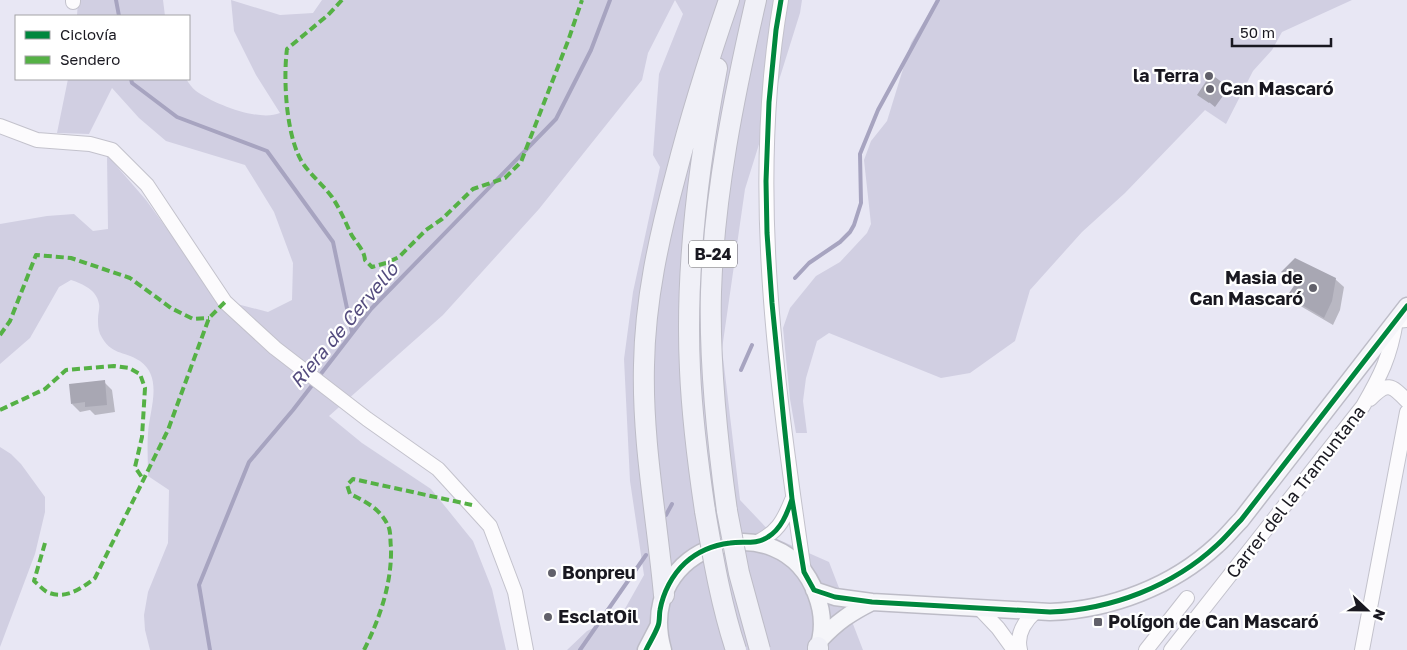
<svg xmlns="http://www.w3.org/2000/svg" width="1407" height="650" font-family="'Golos Text',sans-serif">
  <rect width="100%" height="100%" fill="#e8e7f4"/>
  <path fill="#d1cfe2" d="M78,0H163L165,16H77Z
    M231,0L280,15L313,13L322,0H675L648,53L642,80L539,209L443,315L329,416L362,443L431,489L473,541L492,589L506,650H150L145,630L144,615L148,592L168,543L169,490L148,476C148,462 147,447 148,434C149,411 164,378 140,361C123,350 111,356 100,334C98,329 98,324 98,319C98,314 100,308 99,304C97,290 83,284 71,280L59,287L30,338L0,364V224L47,216L74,214L93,231L108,229L107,155L146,200L218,299L268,312L292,300L293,263L274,212L245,165L166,141L139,118L112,88L89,134L57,133L68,79H186C189,83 192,88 196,91C214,104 259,122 280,113L256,75L234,31Z
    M675,0H802L800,13L745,189L722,349L740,500L777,539L829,562L863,650H567L587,631L622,614L644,575L630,481L624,359L633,292L660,167L653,155L659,74L683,14Z
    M937,0H1352L1282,32L1272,50L1253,71L1226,124L1205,110L1125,193L1082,232L1030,290L1015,341L970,373L941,378L829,333L817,341L806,378L803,401L807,433H796L790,399L783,328L790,308L816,276L840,262L867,233L871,224L864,160L871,141L887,121L911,43Z
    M0,447L11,454L21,464L45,497V512L35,554L0,647Z"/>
  <path fill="#0003" d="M1222,84L1228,89L1215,107L1199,94Z
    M1283,272L1335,279L1344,287L1340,310L1333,325L1297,304L1289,296L1297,283L1291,280Z
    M104,382L112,390L115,412L95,415L90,410L80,412L72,404Z"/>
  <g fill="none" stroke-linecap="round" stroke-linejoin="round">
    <path stroke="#a7a4c0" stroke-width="4" d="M116,0L119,16
      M131,79L132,83L177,117L267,151L333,242L352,332
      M795,278L809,263L840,242L850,232L854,225L861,203L860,154L878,110L938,0
      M741,370L752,345
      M666,515L672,504
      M210,650L199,585L249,462L293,410L371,309L556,119L591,50L610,0
      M580,650L646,555"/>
  </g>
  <path fill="#a8a7b3" d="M1211,74L1223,83L1209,103L1197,95Z
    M1295,258L1336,278L1332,301L1324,318L1287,296L1298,280L1281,272Z
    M105,380L107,405L85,407V402L71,404L69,384Z"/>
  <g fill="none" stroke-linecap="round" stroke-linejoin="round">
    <g stroke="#c3c2cc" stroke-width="16">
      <path id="minor" d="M73,0V2
        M781,0C748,189 777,384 804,572
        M0,126L37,140L90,144L112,150L147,185L225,302L275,348L367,419L438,469L490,526L515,592L526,650
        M1370,399C1387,382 1391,384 1407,401
        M755,543C777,533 783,522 792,500
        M980,609L998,628L1014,650
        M1020,650C1016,634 1024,622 1035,612
        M1146,650L1187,598
        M1171,650L1363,406C1381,375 1390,357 1396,321L1407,320
        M1362,650L1407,412"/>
    </g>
    <g stroke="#bdbcc7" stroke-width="19">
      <path id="major" d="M814,590L835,597L872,602L1050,612C1111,610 1173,586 1217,545C1226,537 1233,528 1241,520L1407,306
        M820,640C837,622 850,613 872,602
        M646,650L659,625
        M663,650C633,543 782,500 816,594C823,612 824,632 817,650"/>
    </g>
    <g stroke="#bdbcc7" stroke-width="22">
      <path id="highway" d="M705,511C698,464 692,417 690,370C685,269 698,167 717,68
        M727,511C717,439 709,365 711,292C714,194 734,96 756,0
        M664,595C657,518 642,442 644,365C645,300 659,237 676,174C691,115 709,58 729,0
        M818,647V650"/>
    </g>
    <use href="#minor" stroke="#fcfbfd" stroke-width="14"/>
    <use href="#major" stroke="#f5f5f9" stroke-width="16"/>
    <use href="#highway" stroke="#f0f0f7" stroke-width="20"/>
    <g stroke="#bdbcc7" stroke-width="22" stroke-linecap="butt">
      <path id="highway-bridge" d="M705,511C713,557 721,605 736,650
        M727,511L739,573L760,650"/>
    </g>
    <use href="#highway-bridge" stroke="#f0f0f7" stroke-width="20"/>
    <path stroke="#55b145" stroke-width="4" stroke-dasharray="8 4" stroke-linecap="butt" d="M342,0L328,15L287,49C283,79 286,140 304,165C312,176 323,185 332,197C340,209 345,221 351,234C356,243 364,249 365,260L372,267L386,263L399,257L426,230L442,219L473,189L505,178L521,162L568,41L582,0
      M0,335L10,321L36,255L71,258L130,278L171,308L193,319L209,318
      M0,410L45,389L66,370L114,366L129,368L140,374L145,388L142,437L135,467L143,479
      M45,543L34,581C38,584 42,589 47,592C65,600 81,589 95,578L168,430L209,318L225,302
      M364,650C380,618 392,583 391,547C390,542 391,534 389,528C382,510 367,502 350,494L347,485L353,479L472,505"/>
    <g stroke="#fff" stroke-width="8">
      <path id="cycleway" d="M781,0L776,30L769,102L766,181L767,233L772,303L784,423L792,499L804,572L814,590L835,597L872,602L1050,612C1111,610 1173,586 1217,545C1226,537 1233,528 1241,520L1407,306
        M646,650C650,642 655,634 658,626C660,621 659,615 660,610C663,593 672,575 685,563C697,552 714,545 730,543C743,541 756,545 768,537C781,529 787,514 792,499"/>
    </g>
    <use href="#cycleway" stroke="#00873e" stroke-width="5"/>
  </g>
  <g fill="#61606a" stroke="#fff" stroke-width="2">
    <circle cx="1209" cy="76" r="5"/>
    <circle cx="1210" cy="89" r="5"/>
    <circle cx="1313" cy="288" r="5"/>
    <circle cx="552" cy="573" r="5"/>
    <circle cx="548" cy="617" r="5"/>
    <rect x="1093" y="617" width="10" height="10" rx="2.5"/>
  </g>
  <g text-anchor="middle" stroke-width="4.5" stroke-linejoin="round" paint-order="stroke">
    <rect fill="#fff" stroke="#5e5d63" stroke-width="1" x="689" y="240.5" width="48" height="27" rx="4"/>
    <g font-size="16" font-weight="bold" fill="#191820">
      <text x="713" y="260">B-24</text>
    </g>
    <g font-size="18" font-weight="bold" fill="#191820" stroke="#fff" text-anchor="start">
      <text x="1199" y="82" text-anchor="end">la Terra</text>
      <text x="1220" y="95">Can Mascaró</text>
      <text x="1303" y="284" text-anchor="end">Masia de<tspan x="1303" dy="21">Can Mascaró</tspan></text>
      <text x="562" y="579">Bonpreu</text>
      <text x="558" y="623">EsclatOil</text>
      <text x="1108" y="628">Polígon de Can Mascaró</text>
    </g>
    <g font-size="18" fill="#191820" stroke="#fff">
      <text transform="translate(1296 492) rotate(-52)" y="6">Carrer del la Tramuntana</text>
    </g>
    <g font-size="19" font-style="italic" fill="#544c7e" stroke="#fff">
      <text transform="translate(344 325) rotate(-50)" y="7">Riera de Cervelló</text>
    </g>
  </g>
  <rect x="15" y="15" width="175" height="65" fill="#ffffff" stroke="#a3a3a6"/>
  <rect x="25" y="31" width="25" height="8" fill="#00873e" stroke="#a3a3a6"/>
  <text x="60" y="40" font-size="15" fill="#191820">Ciclovía</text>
  <rect x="25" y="56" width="25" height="8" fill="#55b145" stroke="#a3a3a6"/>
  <text x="60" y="65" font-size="15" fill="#191820">Sendero</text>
  <g transform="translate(1367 610) rotate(112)" stroke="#ffffff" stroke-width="4" paint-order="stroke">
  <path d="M0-4L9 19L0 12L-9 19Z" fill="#191820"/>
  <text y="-8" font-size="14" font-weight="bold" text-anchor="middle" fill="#191820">N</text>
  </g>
  <path d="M1232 38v8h99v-8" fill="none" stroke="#191820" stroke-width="2.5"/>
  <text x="1240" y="38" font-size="15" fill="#191820" stroke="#ffffff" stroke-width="4" paint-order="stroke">50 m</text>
</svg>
